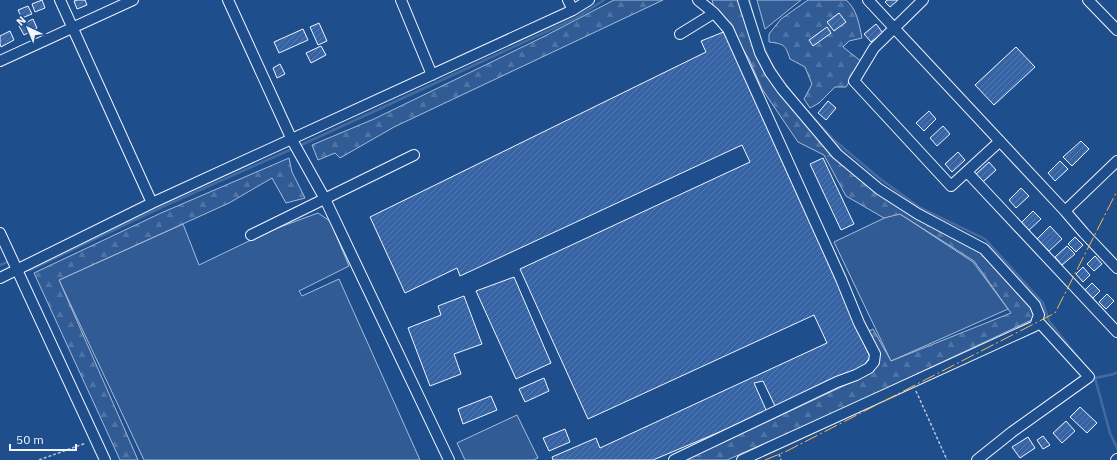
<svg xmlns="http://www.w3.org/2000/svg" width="1117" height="460" font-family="'IBM Plex Sans',sans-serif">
  <defs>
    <pattern id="forest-firs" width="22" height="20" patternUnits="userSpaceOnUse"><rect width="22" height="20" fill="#305b95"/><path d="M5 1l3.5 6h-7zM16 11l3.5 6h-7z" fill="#4e73a5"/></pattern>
    <pattern id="building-hatch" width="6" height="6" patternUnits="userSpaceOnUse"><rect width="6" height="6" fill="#3563a3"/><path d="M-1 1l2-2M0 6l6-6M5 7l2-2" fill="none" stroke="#537ab1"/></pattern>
  </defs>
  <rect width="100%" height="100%" fill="#1f4e8c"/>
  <path fill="#305b95" stroke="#a8bbd7" d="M757,0H801L765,29Z
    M897,212L973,262L1008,309L891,361L834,242Z
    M318,213L330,221L349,266L299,291L302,296L339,279L420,460H144L59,280L183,224L199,265L272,230Z
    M517,415L538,458L533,460H465L457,443Z"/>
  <path fill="url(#forest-firs)" stroke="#a8bbd7" d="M614,0H663L394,127L340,158L335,153L318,160L312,145L374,119L543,37Z
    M712,0H739L762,57L837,154L879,189L986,251L1032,301L1038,317L838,411L727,460H682L718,445L873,372L878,360L865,333L873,329L891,361L1011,313L974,261L900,214L884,218L846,196L824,155L798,142L762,89L749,59L726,21L714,7Z
    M808,0H846C857,9 859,24 862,38L849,41L843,47L862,62L846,87H835L819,103L810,108L804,99L812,84L805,67L790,59C785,44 784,44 769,42V34L781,19Z
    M289,158L292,172L305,198L286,203L272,178L229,203L59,280L138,460H120L34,273L161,213Z"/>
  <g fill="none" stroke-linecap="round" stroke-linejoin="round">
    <path stroke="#446ba0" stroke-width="2.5" d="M749,0L754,19
      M762,43L771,63L780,77L794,96
      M801,104L834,140L879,178L919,207L985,239L1043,303L1049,321L1080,360
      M299,146L576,18L604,0
      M0,265L10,261
      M27,268L30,270L162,207L294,148
      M1092,375L1095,378L1110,433L1117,448
      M1095,378L1114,374L1117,372"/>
  </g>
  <path fill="url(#building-hatch)" stroke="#f2f6ff" d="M42,0L45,8L35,12L32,4Z
    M77,0H85L87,5L77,9L74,1Z
    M887,0H898L890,7L885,2Z
    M28,6L32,14L22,18L18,10Z
    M839,13L846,22L834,31L827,22Z
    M33,19L37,28L24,35L19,26Z
    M319,23L327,41L318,45L310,27Z
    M876,24L883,33L871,42L864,34Z
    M827,27L831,33L813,46L809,40Z
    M303,29L308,40L279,53L274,42Z
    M10,31L14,40L1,47L0,44V36Z
    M726,31L870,357L863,367L776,408L763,381L754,383L767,412L653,460H553L552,457L596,438L600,448L827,343L814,315L588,419L520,269L750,162L742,145L460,276L457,268L405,293L370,217L706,52L701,41Z
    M321,46L326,55L311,63L306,53Z
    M1016,47L1035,67L994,105L975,85Z
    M280,64L285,74L277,78L273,68Z
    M828,101L836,108L826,120L818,113Z
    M929,111L936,119L924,131L916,123Z
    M943,126L950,134L937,146L930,138Z
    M1081,141L1089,149L1072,166L1063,157Z
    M958,152L965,160L952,172L945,164Z
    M823,158L854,224L841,230L810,164Z
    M1060,161L1068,169L1055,181L1048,173Z
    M989,162L996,170L983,182L976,174Z
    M1021,188L1029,196L1016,208L1009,200Z
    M1033,211L1041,219L1028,231L1021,223Z
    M1050,226L1062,239L1049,251L1037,239Z
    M1075,237L1083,245L1076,252L1068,244Z
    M1067,246L1075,254L1062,265L1055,257Z
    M1095,256L1102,264L1094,271L1087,264Z
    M1083,267L1090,275L1083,282L1076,274Z
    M514,277L551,363L516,379L476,291Z
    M1092,283L1100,291L1093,298L1085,290Z
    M1107,294L1114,301L1106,309L1099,302Z
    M464,296L482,344L454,354L461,374L430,386L408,328L441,315L438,306Z
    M544,378L549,391L525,402L519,389Z
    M491,396L497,410L463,424L458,409Z
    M1080,407L1097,423L1087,433L1070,417Z
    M1066,421L1075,431L1062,443L1053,433Z
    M565,429L570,442L549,451L543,438Z
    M1043,436L1050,445L1043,449L1037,440Z
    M1028,437L1035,448L1020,458L1012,447Z"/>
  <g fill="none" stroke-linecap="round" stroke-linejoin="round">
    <g stroke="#f2f6ff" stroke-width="12">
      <path id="minor" d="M60,0L152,203
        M228,0L292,140L325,199L449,460
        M401,0L432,75
        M568,0L573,10
        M868,0L1065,211L1084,233L1117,268
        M923,0L874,48L854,81L951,186L1000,141
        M1088,0L1117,30
        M680,34L714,13
        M0,61L133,0
        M967,172L1117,332
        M1065,211L1117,161
        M0,233L105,460
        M251,235L414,155
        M0,278L152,203L573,10L589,0
        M674,460L837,382L856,375L869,368L874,362L875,354L859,323L841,279L728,29L714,13L698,0
        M742,460L1035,326L1039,315L1035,305L984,249L918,214L879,189L837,154L782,89L770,72L760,53L743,0
        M977,460L1012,432L1089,377L1037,320
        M1116,460L1117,459"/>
    </g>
    <path stroke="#b3c4dc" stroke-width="1.5" stroke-dasharray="3 2" stroke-linecap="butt" d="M916,391L947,460
      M779,454L781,460
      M39,460L86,443"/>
    <use href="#minor" stroke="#1f4e8c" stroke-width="10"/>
    <path stroke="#ffb74d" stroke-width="1" stroke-dasharray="14 3 2 3" stroke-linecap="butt" d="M765,460L787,451L1055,313L1117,191"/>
  </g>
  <g transform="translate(28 28) rotate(316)" stroke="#1f4e8c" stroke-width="3" paint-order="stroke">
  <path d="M0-3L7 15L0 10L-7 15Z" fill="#f2f6ff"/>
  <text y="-6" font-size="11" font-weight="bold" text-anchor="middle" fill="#f2f6ff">N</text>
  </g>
  <path d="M10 444v6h66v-6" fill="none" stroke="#f2f6ff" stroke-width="2"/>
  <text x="16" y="444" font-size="12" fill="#f2f6ff" stroke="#1f4e8c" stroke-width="3" paint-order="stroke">50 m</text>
</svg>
